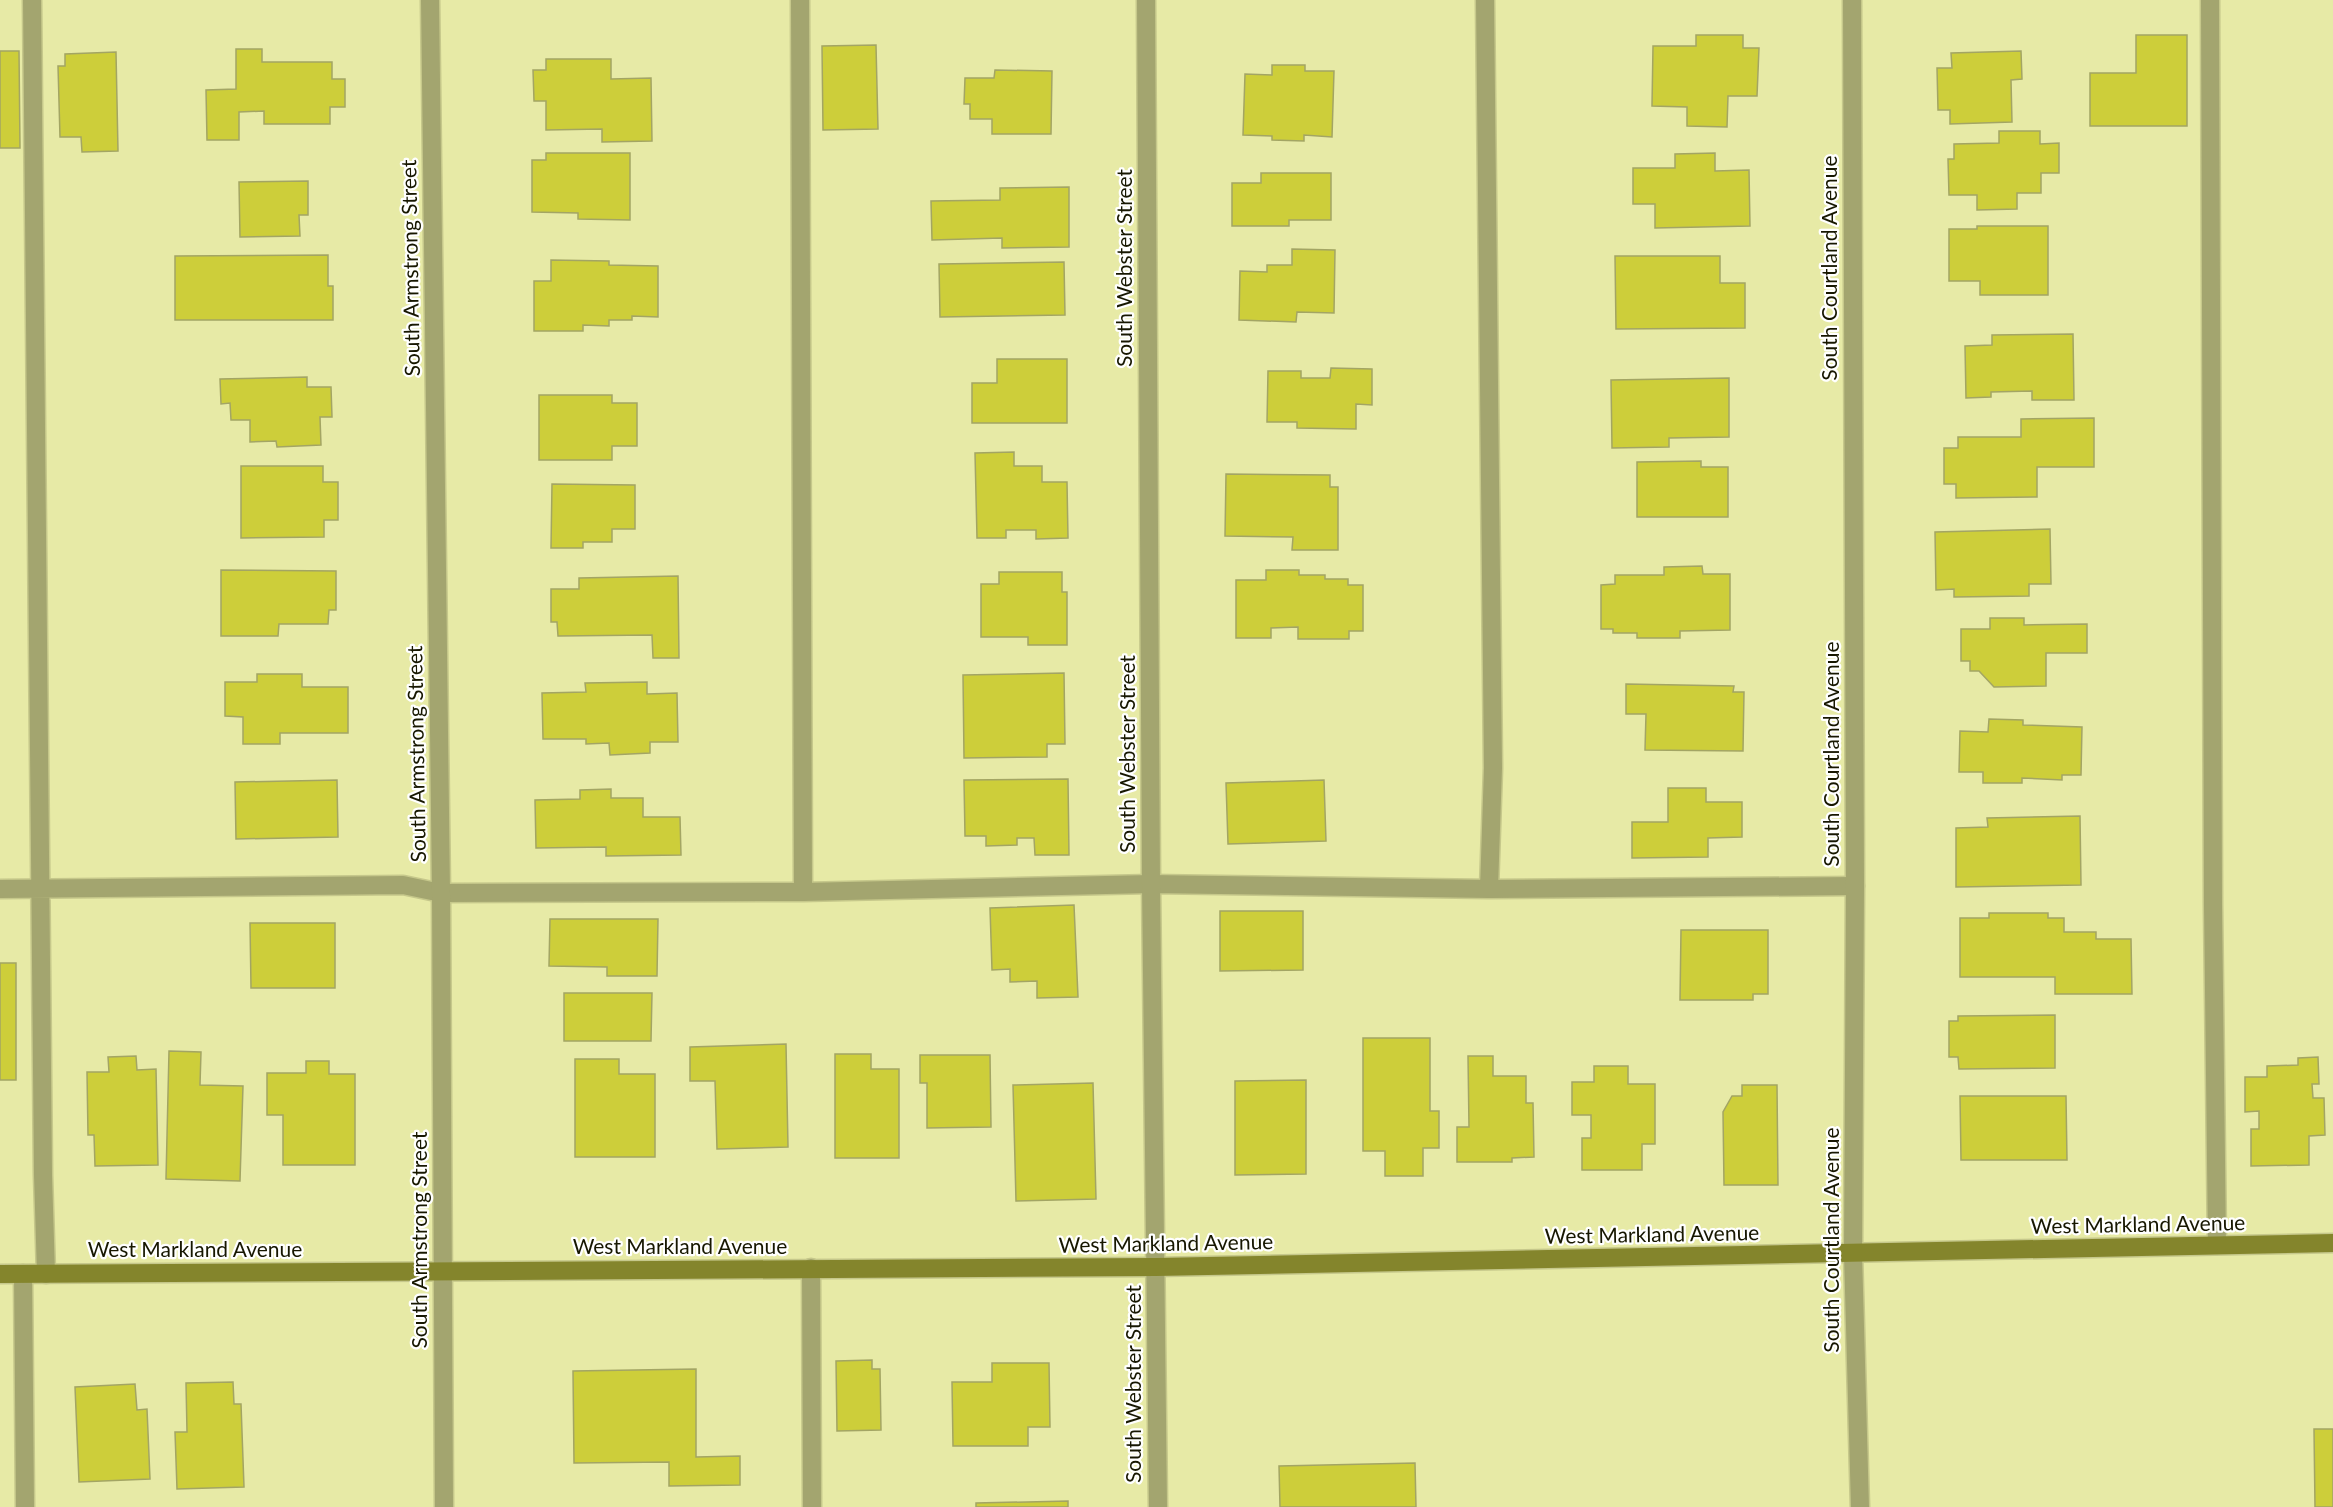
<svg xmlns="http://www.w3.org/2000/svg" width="2333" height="1507" font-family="Lato,sans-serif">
  <rect width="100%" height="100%" fill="#e7eaa6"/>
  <path fill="#cdce3a" stroke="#a3a564" stroke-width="1.5" d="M1696,35H1743V48H1759L1757,96H1728L1727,127L1687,126V107L1652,106L1653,46H1696Z
    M2136,35H2187V126H2090V73H2136Z
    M876,45L878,129L823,130L822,46Z
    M236,49H262V62H332V79H345V107H330V124H264V111L239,112V140H207L206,90L236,89Z
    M0,51H19L20,148H0Z
    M2021,51L2022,79L2011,80L2012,122L1950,124V110H1938L1937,68H1952L1951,53Z
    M116,52L118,151L82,152L81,137H60L58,66H65V54Z
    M546,59H611V79L651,78L652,141L602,142V129L546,130V101H534L533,70H546Z
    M1272,65H1305V71H1334L1332,137L1304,135V141L1272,140V136L1243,135L1245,74L1272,75Z
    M995,70L1052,71L1051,134H992V119H970V104H964L965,78H994Z
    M1999,131H2040V144L2059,143V173H2041V193H2017V209L1977,210V195H1949L1948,159H1954V144L1999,143Z
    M546,153H630V220L578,219V213L532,212V160H546Z
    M1715,153V171L1749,170L1750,226L1655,228V204H1633V168H1675V154Z
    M1261,173H1331V220H1289V226H1232V183H1261Z
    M308,181V215H299L300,236L240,237L239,182Z
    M1069,187V247L1002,248V238L932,240L931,201L1000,200V188Z
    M1977,226H2048V295H1980V281H1949V229H1977Z
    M1292,249L1335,250L1334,313L1297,312L1296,322L1239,320L1240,271L1267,272V265H1292Z
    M328,255V286H333V320H175V256Z
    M1615,256H1720V283H1745V328L1616,329Z
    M551,260L609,261V265L658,266V317L632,316V320H609V326L583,325V331H534V281H551Z
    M1064,262L1065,315L940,317L939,264Z
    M2073,334L2074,400H2032V391L1991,392V397L1966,398L1965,346L1992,345V335Z
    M997,359H1067V423H972V383H997Z
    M1331,368L1372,369V405L1356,404V429L1297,428V422H1267L1268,371H1301V378H1330Z
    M307,377V387H331L332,417H320L321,445L277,447L276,441L250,442V420H231L230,403L221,404L220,379Z
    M1729,378V437L1669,438V447L1612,448L1611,380Z
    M539,395H612V403H637V446H612V460H539Z
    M2094,418V467H2037V497L1956,498V484H1944V448H1958V437H2021V419Z
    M1014,452V466H1042V482H1067L1068,538L1036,539V530H1006V538H977L975,453Z
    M1701,461V467H1728V517H1637V462Z
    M241,466H323V482H338V520H324V537L241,538Z
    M1226,474L1330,475V487H1338V550H1292L1293,537L1225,536Z
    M552,484L635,485V529H612V542H583V548H551Z
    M2050,529L2051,584H2029V596L1954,597V589L1936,590L1935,532Z
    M1702,566L1703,574H1730V630L1680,631V638H1637V633H1613V629H1601V585L1615,584V575H1664V567Z
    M221,570L336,571V610H329L328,624H279L278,636H221Z
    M1266,570H1299V575H1325V579H1348V585H1363V631H1349V639H1298V627L1271,628V638H1236V580H1266Z
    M999,572H1062V592H1067V645H1028V637H981V584H999Z
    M678,576L679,658H653L652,635L558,636L557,622H551V589H579V578Z
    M1990,618H2024V625L2087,624V653H2046V686L1994,687L1979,671H1970V661H1961V629H1990Z
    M1064,673L1065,744H1047V757L964,758L963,675Z
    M257,674H302V687H348V733H280V744H243V717L225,716V682H257Z
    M647,682V694L677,693L678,742H650V753L610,755L609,743L586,744V739H543L542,693L586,692L585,683Z
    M1626,684L1734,686L1733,692H1744L1743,751L1645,750L1646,714H1626Z
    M1989,719L2023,720V725L2082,727L2081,775H2062V780L2022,778V783H1983V772H1959L1960,731L1988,732Z
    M1068,779L1069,855H1035L1034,838H1017V845L986,846V836H965L964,780Z
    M337,780L338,837L236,839L235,782Z
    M1324,780L1326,841L1228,844L1226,783Z
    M1668,788H1706V802H1742V837L1708,838V857L1632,858V822H1668Z
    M611,789V798H643V817H680L681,855L606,856V847L536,848L535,800L580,799V790Z
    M2080,816L2081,885L1956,887V828L1988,827L1987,818Z
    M1074,905L1078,997L1037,998V981L1010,982V969L992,970L990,908Z
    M1220,911H1303V970L1220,971Z
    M1989,913H2048V918H2064V932H2096V939H2131L2132,994H2055V977H1960V918H1989Z
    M550,919H658L657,976H607V967L549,966Z
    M250,923H335V988H251Z
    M1681,930H1768V994H1753V1000H1680Z
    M0,963H16V1080H0Z
    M564,993H652L651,1041H564Z
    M2055,1015V1068L1959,1069L1958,1057H1949V1021H1958V1016Z
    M1363,1038H1430V1111H1439V1148H1423V1176H1385V1151H1363Z
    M786,1044L788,1147L717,1149L715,1081H690V1047Z
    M169,1051L201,1052L200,1085L243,1086L240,1181L166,1179Z
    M835,1054H871V1069H899V1158H835Z
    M920,1055H990L991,1127L927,1128V1083H920Z
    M136,1056L137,1070L156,1069L158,1165L95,1166L94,1135H88L87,1072H109L108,1057Z
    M1468,1056H1493V1076H1526V1103H1533L1534,1157L1512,1158V1162H1457V1127H1469Z
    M2318,1057L2319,1084H2312L2313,1098H2324L2325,1135L2309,1136V1165L2251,1166V1129H2259V1111L2245,1112V1077H2267V1066L2298,1065V1058Z
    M575,1059H619V1074H655V1157H575Z
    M306,1061H329V1074H355V1165H283V1115H267V1073H306Z
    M1594,1066H1628V1084H1655V1144H1642V1170H1582V1138H1591V1115H1572V1082H1594Z
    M1306,1080V1174L1235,1175V1081Z
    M1093,1083L1096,1199L1016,1201L1013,1085Z
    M1742,1085H1777L1778,1185H1724L1723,1112L1732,1096H1742Z
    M1960,1096H2066L2067,1160H1961Z
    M872,1360V1369H880L881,1430L837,1431L836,1361Z
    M992,1363H1049L1050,1427H1028V1446H953L952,1382H992Z
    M696,1369V1457L740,1456V1485L669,1486V1462L574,1463L573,1371Z
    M233,1382L234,1404H241L244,1487L177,1489L175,1432H187L186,1383Z
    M135,1384L137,1410L147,1409L150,1479L79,1482L75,1387Z
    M2314,1429H2333V1507H2315Z
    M1415,1463L1416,1507H1280L1279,1466Z
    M1068,1501V1507H976V1503Z"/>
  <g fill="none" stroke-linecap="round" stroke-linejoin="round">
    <g stroke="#c6c88b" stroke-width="21">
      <path id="service" d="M32,0L43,1175L46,1274
        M800,0L803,892
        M1485,0L1493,768L1489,889
        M2210,0L2213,905L2217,1245
        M0,889L403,885L441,893L803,892L1151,884L1489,889L1855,886
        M811,1268L812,1507
        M23,1274L25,1507"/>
    </g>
    <g stroke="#c6c88b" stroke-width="21">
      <path id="minor" d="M430,0L441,893L444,1507
        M1146,0L1151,884L1158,1507
        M1852,0L1855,886L1853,1254L1860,1507"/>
    </g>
    <g stroke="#c6c88b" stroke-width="21">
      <path id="secondary" d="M0,1274L1156,1267L2333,1243"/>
    </g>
    <use href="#service" stroke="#a3a56f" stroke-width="18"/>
    <use href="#minor" stroke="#a3a56f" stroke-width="18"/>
    <use href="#secondary" stroke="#84852c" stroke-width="18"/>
  </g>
  <g text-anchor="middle" stroke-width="4.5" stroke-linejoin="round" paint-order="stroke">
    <g font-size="21" fill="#171700" stroke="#fff">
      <text transform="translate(411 268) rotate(-91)" y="7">South Armstrong Street</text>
      <text transform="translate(1125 268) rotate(-90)" y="7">South Webster Street</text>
      <text transform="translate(1830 268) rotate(-90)" y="7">South Courtland Avenue</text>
      <text transform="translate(417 754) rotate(-91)" y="7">South Armstrong Street</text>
      <text transform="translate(1128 754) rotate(-90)" y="7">South Webster Street</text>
      <text transform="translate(1832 754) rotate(-90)" y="7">South Courtland Avenue</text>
      <text transform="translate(2138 1225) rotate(-1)" y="7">West Markland Avenue</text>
      <text transform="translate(1652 1235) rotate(-1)" y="7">West Markland Avenue</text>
      <text transform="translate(420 1240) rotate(-90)" y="7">South Armstrong Street</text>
      <text transform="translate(1832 1240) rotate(-90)" y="7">South Courtland Avenue</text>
      <text transform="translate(1166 1244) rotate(-1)" y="7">West Markland Avenue</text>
      <text x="680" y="1254">West Markland Avenue</text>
      <text x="195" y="1257">West Markland Avenue</text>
      <text transform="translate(1134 1384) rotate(-90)" y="7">South Webster Street</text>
    </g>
  </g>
</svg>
